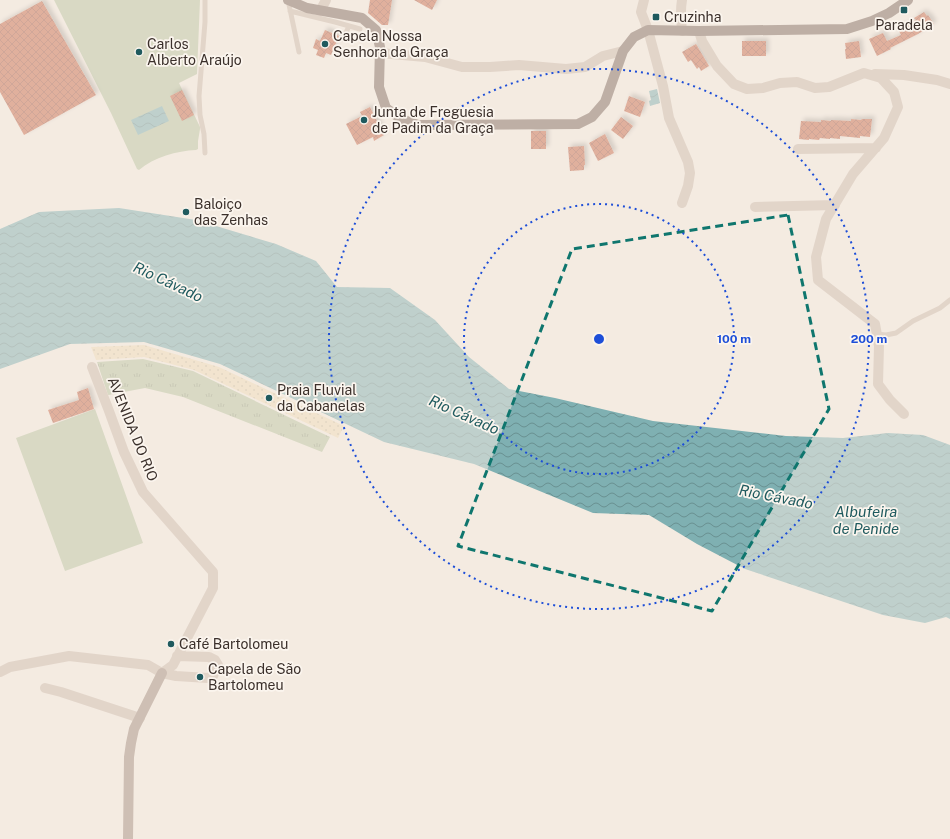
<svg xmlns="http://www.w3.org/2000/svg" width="950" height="839" font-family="'Public Sans',sans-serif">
  <defs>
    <pattern id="sand-dots" width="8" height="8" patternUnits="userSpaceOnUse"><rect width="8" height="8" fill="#efdcb8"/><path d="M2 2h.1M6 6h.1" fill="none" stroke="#cebd9e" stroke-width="1.8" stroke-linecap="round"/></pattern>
    <pattern id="park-tufts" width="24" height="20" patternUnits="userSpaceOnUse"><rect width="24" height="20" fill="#b8c4a0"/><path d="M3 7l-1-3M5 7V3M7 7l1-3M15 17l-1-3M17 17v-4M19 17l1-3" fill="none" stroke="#97a083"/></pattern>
    <pattern id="water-waves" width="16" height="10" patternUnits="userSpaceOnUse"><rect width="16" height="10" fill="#7fb0b2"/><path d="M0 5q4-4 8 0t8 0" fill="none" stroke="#699091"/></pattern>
    <pattern id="building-cross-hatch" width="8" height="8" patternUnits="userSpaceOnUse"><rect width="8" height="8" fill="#c8694b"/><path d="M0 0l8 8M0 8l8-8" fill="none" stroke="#a4573f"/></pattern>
    <filter id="shadow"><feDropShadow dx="3" dy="-3" stdDeviation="2" flood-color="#0004"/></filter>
  </defs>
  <rect width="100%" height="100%" fill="#f4ebe1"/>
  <path fill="#b8c4a0" d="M54,0H200L197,74L179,83L200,127V129L198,141V149L196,150C177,151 154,157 139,170L137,169L111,113Z
    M95,409L143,543L65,571L16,438Z"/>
  <path fill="url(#sand-dots)" d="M144,345L219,367L344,426L338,438L194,370L144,357L96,360L91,347Z"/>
  <path fill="url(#park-tufts)" d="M143,359L193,371L330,437L322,452L183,397L145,388L108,395L97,362Z"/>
  <path fill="url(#water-waves)" d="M657,89L660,103L650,106L649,101L651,100L649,91Z
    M162,106L169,121L138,135L131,120Z
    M119,208L196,220L276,244L316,261L337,287L390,288L435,320L469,357L509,389L555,398L653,421L786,436L843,438L888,433L923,435L950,445V619L946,617L925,623L883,615L745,569L697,544L649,515L593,513L474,464L384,442L220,364L144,342L70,344L0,369V229L39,212Z"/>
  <path fill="url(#building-cross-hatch)" filter="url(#shadow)" d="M370,0H392L388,25H382L368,13Z
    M414,0H437L432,10Z
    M42,1L96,95L24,135L0,92V24Z
    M924,12L927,16L928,15L934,24L918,34L890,48L891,49L877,56L869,39L883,33L887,41L901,35L898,29L916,20L914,18Z
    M325,30L339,36L331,55L326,53L324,58L316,55L318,50L313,48L316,39L320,41Z
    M742,41H766V56H742Z
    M859,41L861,57L846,59L845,49H846L845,43Z
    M696,44L709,66L701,71L699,67L697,69L691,60L688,62L682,52Z
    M182,90L194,115L182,121L170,96Z
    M629,96L645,102L640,117L624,111Z
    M370,107L384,135L374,141L373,137L357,145L346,124L362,116L360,112Z
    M621,117L633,126L623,139L611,130Z
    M851,119L861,120L862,119H872L870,137L860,136V138L840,136V139L830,138V139L820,138L819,140L809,139V140L799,139L801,121L821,122V120L831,121V120L851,121Z
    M531,131H546V149H531Z
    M605,134L614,153L598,161L589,143Z
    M584,146L585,165H584V170L570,171L568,147Z
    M88,388L94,409L53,423L48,410L79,400L77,392Z"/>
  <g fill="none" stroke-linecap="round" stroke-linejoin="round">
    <path stroke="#cdbbac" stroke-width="5" d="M205,0V22L199,96L200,115L204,134L205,153
      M288,0L299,52
      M290,11L335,22L360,29
      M343,39L349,26
      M877,334L886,335L896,333L913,321L940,308L950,300"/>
    <path stroke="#cdbbac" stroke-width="10" d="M644,0L641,12L648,30L663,86L669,118L688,162L690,173L688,186L682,203
      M320,11L326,0
      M682,31C681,21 680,11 682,0
      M699,31L702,41L717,66L734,84L747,89L763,88L780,83L797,82L815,88L829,87L864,73L881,78L894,92L898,107L884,138L853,174L826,219L816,257L818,280L875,324L879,346L878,384L890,400L904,414
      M380,53L425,57L462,67H490L519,65L566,69L585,67L603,56L623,51
      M875,74L904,75L937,80L950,84
      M798,149L876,148
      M755,207L835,205
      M92,367L109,411L124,452L143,492L213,572V588L173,665L162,673
      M0,672L10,667L69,656L148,665L162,673L176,676L208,678L213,676L218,665L215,660L209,657L177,656
      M45,688L61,692L140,718"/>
    <path stroke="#a18a7d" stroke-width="10" d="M128,839L129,757L131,743L134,729L162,673"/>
    <path stroke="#7d675c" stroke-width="10" d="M288,0L307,8L362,18L376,30L380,47L379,87L386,108L401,119L418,125L578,124L592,117L605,102L623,51L634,37L648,30L699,31L847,29L872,21L889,13L908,0"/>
  </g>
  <path d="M0 0H950V839H0ZM788,215L829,409L712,611L458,546L572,249Z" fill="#f4ebe1" fill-opacity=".55" fill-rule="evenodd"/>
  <path fill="none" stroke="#0f766e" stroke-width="3" stroke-dasharray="8 5" stroke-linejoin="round" d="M788,215L829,409L712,611L458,546L572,249Z"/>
  <g fill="none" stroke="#1d4ed8" stroke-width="2" stroke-dasharray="2 4">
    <circle cx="599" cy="339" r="135"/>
    <circle cx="599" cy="339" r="270"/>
  </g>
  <g fill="#1f5a5e" stroke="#fbf5ee" stroke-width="1.5">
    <rect x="900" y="6" width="8" height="8" rx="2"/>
    <rect x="652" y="13" width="8" height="8" rx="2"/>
    <circle cx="325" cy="44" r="4"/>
    <circle cx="139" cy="52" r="4"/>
    <circle cx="364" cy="120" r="4"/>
    <circle cx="186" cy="212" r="4"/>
    <circle cx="269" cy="398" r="4"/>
    <circle cx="171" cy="644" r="4"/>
    <circle cx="200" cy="677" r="4"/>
  </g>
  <g text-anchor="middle" stroke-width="3.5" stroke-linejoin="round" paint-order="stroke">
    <g font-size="14" fill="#3b302b" stroke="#fbf5ee" text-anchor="start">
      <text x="664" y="22">Cruzinha</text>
      <text x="904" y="30" text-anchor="middle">Paradela</text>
      <text x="333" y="41">Capela Nossa<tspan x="333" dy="16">Senhora da Graça</tspan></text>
      <text x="147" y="49">Carlos<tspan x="147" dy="16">Alberto Araújo</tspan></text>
      <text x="372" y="117">Junta de Freguesia<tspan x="372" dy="16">de Padim da Graça</tspan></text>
      <text x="194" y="209">Baloiço<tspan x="194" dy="16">das Zenhas</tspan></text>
      <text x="277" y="395">Praia Fluvial<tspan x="277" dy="16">da Cabanelas</tspan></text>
      <text x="179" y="649">Café Bartolomeu</text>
      <text x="208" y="674">Capela de São<tspan x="208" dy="16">Bartolomeu</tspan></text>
    </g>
    <g font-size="14" fill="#3b302b" stroke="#fbf5ee">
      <text transform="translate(133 429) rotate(68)" y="5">AVENIDA DO RIO</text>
    </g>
    <g font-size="15" font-style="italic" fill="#1f5a5e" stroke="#fbf5ee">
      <text transform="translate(168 282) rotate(25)" y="5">Rio Cávado</text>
      <text transform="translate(464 415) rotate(24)" y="5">Rio Cávado</text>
      <text transform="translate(776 497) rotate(11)" y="5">Rio Cávado</text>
      <text x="866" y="517">Albufeira<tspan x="866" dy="17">de Penide</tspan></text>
    </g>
  </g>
  <circle cx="599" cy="339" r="6" fill="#1d4ed8" stroke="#fbf5ee" stroke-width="2"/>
  <g font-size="12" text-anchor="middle" font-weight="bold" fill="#1d4ed8" stroke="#fbf5ee" stroke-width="3.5" stroke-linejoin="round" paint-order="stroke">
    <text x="734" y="343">100 m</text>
    <text x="869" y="343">200 m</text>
  </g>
</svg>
